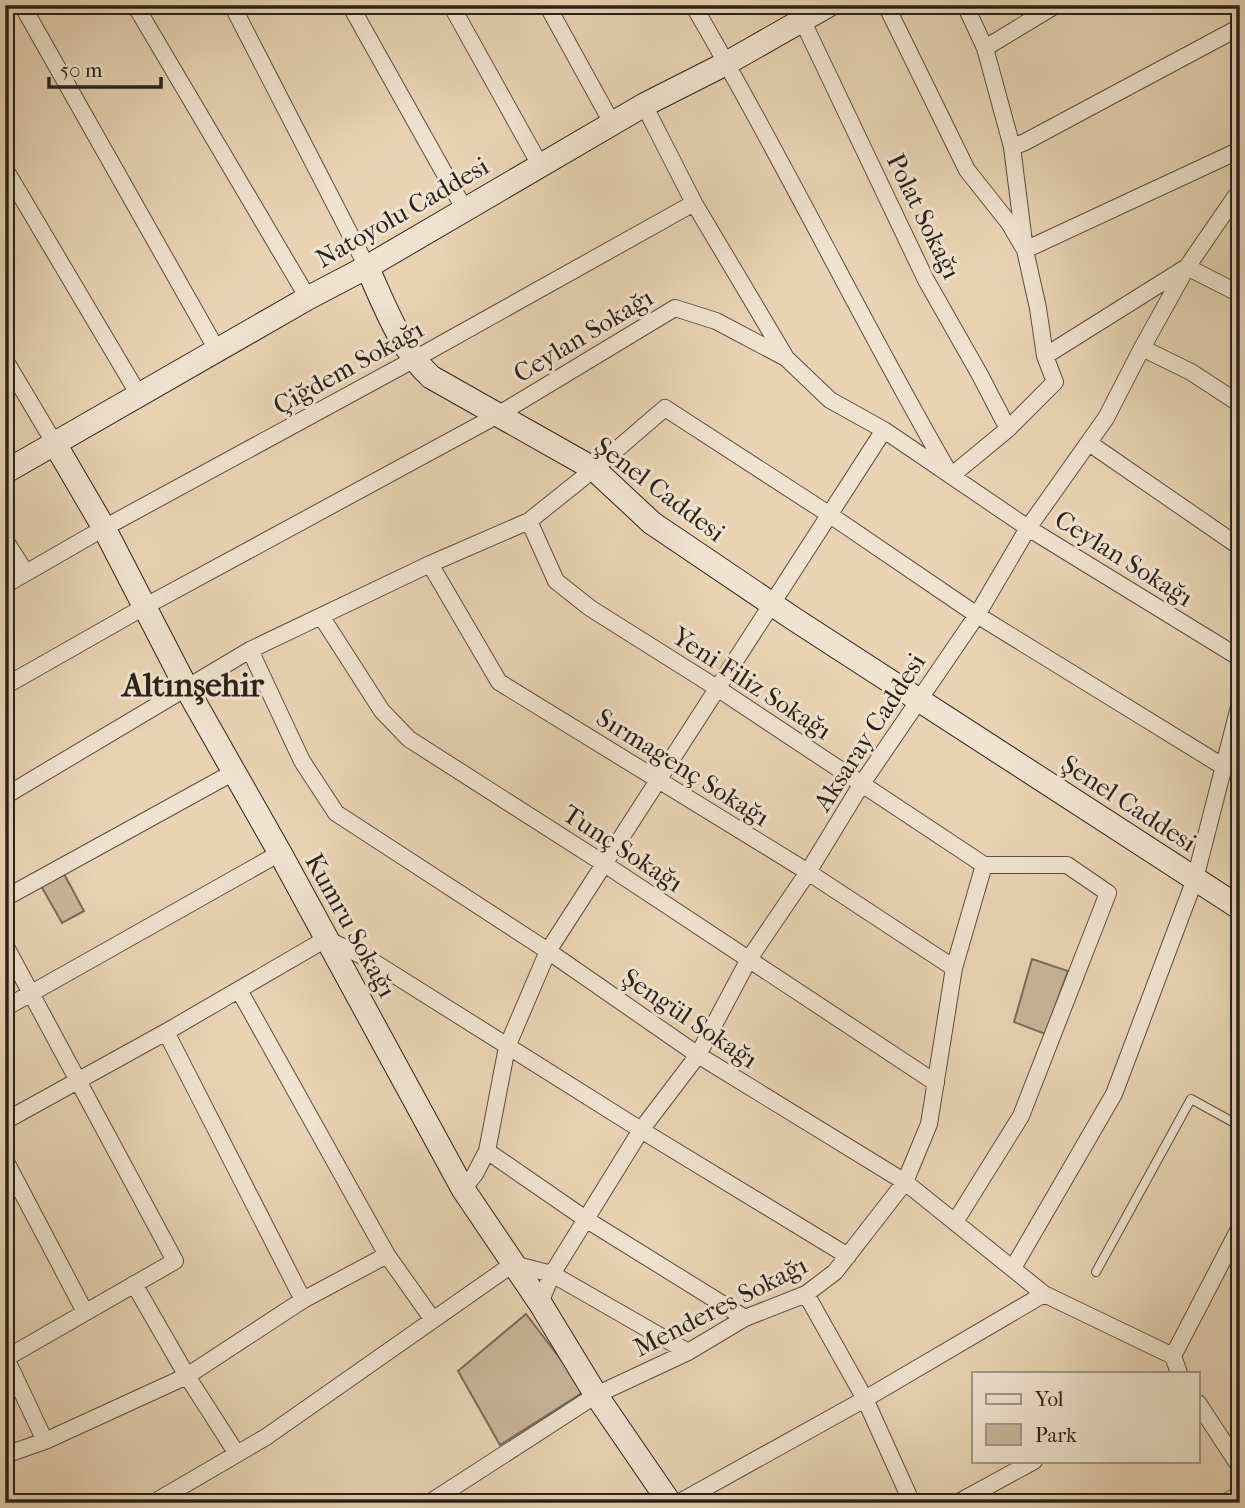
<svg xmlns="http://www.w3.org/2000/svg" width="1245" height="1508" font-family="'IM FELL French Canon',serif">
  <rect width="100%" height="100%" fill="#e8d4b5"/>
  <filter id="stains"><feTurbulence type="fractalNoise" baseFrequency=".00286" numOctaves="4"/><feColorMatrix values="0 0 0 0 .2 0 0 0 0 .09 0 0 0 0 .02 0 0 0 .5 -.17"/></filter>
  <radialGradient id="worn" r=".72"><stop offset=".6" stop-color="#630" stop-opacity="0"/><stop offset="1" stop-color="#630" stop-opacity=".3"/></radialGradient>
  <path fill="#c8b69a" stroke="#796c59" stroke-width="2" d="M63,872L84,911L62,923L40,884Z
    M1032,959L1068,971L1045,1034L1014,1022Z
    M526,1314L585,1391L500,1445L458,1371Z"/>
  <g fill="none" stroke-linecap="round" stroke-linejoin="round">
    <g stroke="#5a4e3f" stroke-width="10">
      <path id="lane" d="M1096,1272L1191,1099L1240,1126"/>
    </g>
    <g stroke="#5a4e3f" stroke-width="18">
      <path id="street" d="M22,5L217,350
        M135,5L308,298
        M232,5L367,267
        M350,5L465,210
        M451,5L540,165
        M547,5L612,123
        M693,5C784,160 861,321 951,476L1008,429L1055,382L1045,356L1038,308L1025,250L1009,223L967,170L886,5
        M795,5L926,280L980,375L1008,429
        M965,5L985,48L1012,147L1025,250L1240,150
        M985,48L1056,5
        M644,105L694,203L785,356
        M1012,147L1025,142L1240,27
        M5,169L139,395
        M1142,348L1191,372L1240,404
        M1045,356L1187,267L1240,294
        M5,360L55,444
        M1089,443L1240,547
        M529,521L556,581L590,608L717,688L984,865H1067L1108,893L1021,1116L955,1222
        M5,540L26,573
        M430,564L499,682L808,872L954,968
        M5,585L104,528L413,360L694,203
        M321,616L382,711L409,739L603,863L936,1083
        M250,650L302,761L336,813L548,951L698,1055L905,1182L1044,1294L1173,1356
        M5,686L144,607L496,416L675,308L716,321L786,358L830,400L884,430L1028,528L1240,658
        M5,796L250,650L430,564L529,521L594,469L665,408L830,515L977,615L1224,767
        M5,898L234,772
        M5,945L175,1261L6,1358
        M239,990L387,1255L433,1320
        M5,1008L280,853
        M166,1032L303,1300
        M5,1121L166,1032L326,939L369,959L641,1130L848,1256
        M487,1151L587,1220L745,1318
        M5,1160L85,1312
        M463,1189L475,1174L487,1151L507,1047L548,951L884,430
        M1013,1268L1114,1094L1195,879L1240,703
        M134,1284L187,1376L237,1454L153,1503
        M806,1294L865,1399L912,1503
        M540,1303L552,1274L641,1130L698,1055L749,959L808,872L861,785L977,615L1028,528L1106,418L1142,348L1187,267L1240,190
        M5,1356L45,1441
        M1179,1373L1173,1356L1240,1227
        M1198,1403L1240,1467
        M237,1454L266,1437L513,1264L552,1274L688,1352
        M5,1455L45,1441L187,1376L303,1300L387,1255
        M429,1503L596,1395L688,1352L745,1318L806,1294L835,1272L905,1182L929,1124L954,968L984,865
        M678,1503L865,1399L1044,1294
        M957,1503L1034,1461
        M1224,1503L1240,1494"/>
    </g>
    <g stroke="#2a2218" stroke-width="25">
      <path id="secondary" d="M367,267C385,306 399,347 431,377L594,469L652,523L794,619L1240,908
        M55,444L104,528L187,689L280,853L463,1189L540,1303L596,1395L670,1503
        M5,472L308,298L367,267L644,105L727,63L829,5"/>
    </g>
    <use href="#lane" stroke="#f0e3cf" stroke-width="8"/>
    <use href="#street" stroke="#f0e3cf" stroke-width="16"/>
    <use href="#secondary" stroke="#f0e3cf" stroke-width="23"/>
  </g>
  <g text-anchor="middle" stroke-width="6" stroke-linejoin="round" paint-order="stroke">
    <g font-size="26" fill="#2a2218" stroke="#f0e3cf">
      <text transform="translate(402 212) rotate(-30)" y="9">Natoyolu Caddesi</text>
      <text transform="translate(924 216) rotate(64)" y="9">Polat Sokağı</text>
      <text transform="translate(583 335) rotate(-31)" y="9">Ceylan Sokağı</text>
      <text transform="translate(348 367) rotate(-29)" y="9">Çiğdem Sokağı</text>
      <text transform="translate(660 489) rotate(37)" y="9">Şenel Caddesi</text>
      <text transform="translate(1124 558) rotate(32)" y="9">Ceylan Sokağı</text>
      <text transform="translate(752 683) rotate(33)" y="9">Yeni Filiz Sokağı</text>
      <text transform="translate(869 732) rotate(-57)" y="9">Aksaray Caddesi</text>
      <text transform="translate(683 767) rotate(32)" y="9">Sırmagenç Sokağı</text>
      <text transform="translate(1129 803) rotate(33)" y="9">Şenel Caddesi</text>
      <text transform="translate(623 848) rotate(33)" y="9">Tunç Sokağı</text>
      <text transform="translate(351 925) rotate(61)" y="9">Kumru Sokağı</text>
      <text transform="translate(690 1018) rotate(34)" y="9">Şengül Sokağı</text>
      <text transform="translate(720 1306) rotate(-27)" y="9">Menderes Sokağı</text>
    </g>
    <g font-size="33" font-weight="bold" fill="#2a2218" stroke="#f0e3cf">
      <text x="193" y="696">Altınşehir</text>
    </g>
  </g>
  <rect width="1245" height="1508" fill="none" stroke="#e8d4b5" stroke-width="28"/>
  <rect x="7" y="7" width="1231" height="1494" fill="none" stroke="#2a2218" stroke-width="3.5"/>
  <rect x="14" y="14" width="1217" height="1480" fill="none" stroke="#2a2218" stroke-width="2"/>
  <rect x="972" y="1372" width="228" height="91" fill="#f0e3cf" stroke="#a19686" stroke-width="2"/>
  <rect x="986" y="1394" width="35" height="10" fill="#f0e3cf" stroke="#a19686" stroke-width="2"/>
  <text x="1035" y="1406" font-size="21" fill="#2a2218">Yol</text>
  <rect x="986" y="1424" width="35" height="21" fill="#c8b69a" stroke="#a19686" stroke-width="2"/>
  <text x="1035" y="1442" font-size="21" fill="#2a2218">Park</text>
  <path d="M49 77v10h112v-10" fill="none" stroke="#2a2218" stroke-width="3.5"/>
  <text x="60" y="77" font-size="21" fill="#2a2218" stroke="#f0e3cf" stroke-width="5" paint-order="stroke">50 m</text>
  <rect width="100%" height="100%" filter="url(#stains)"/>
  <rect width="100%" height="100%" fill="url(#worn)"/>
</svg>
